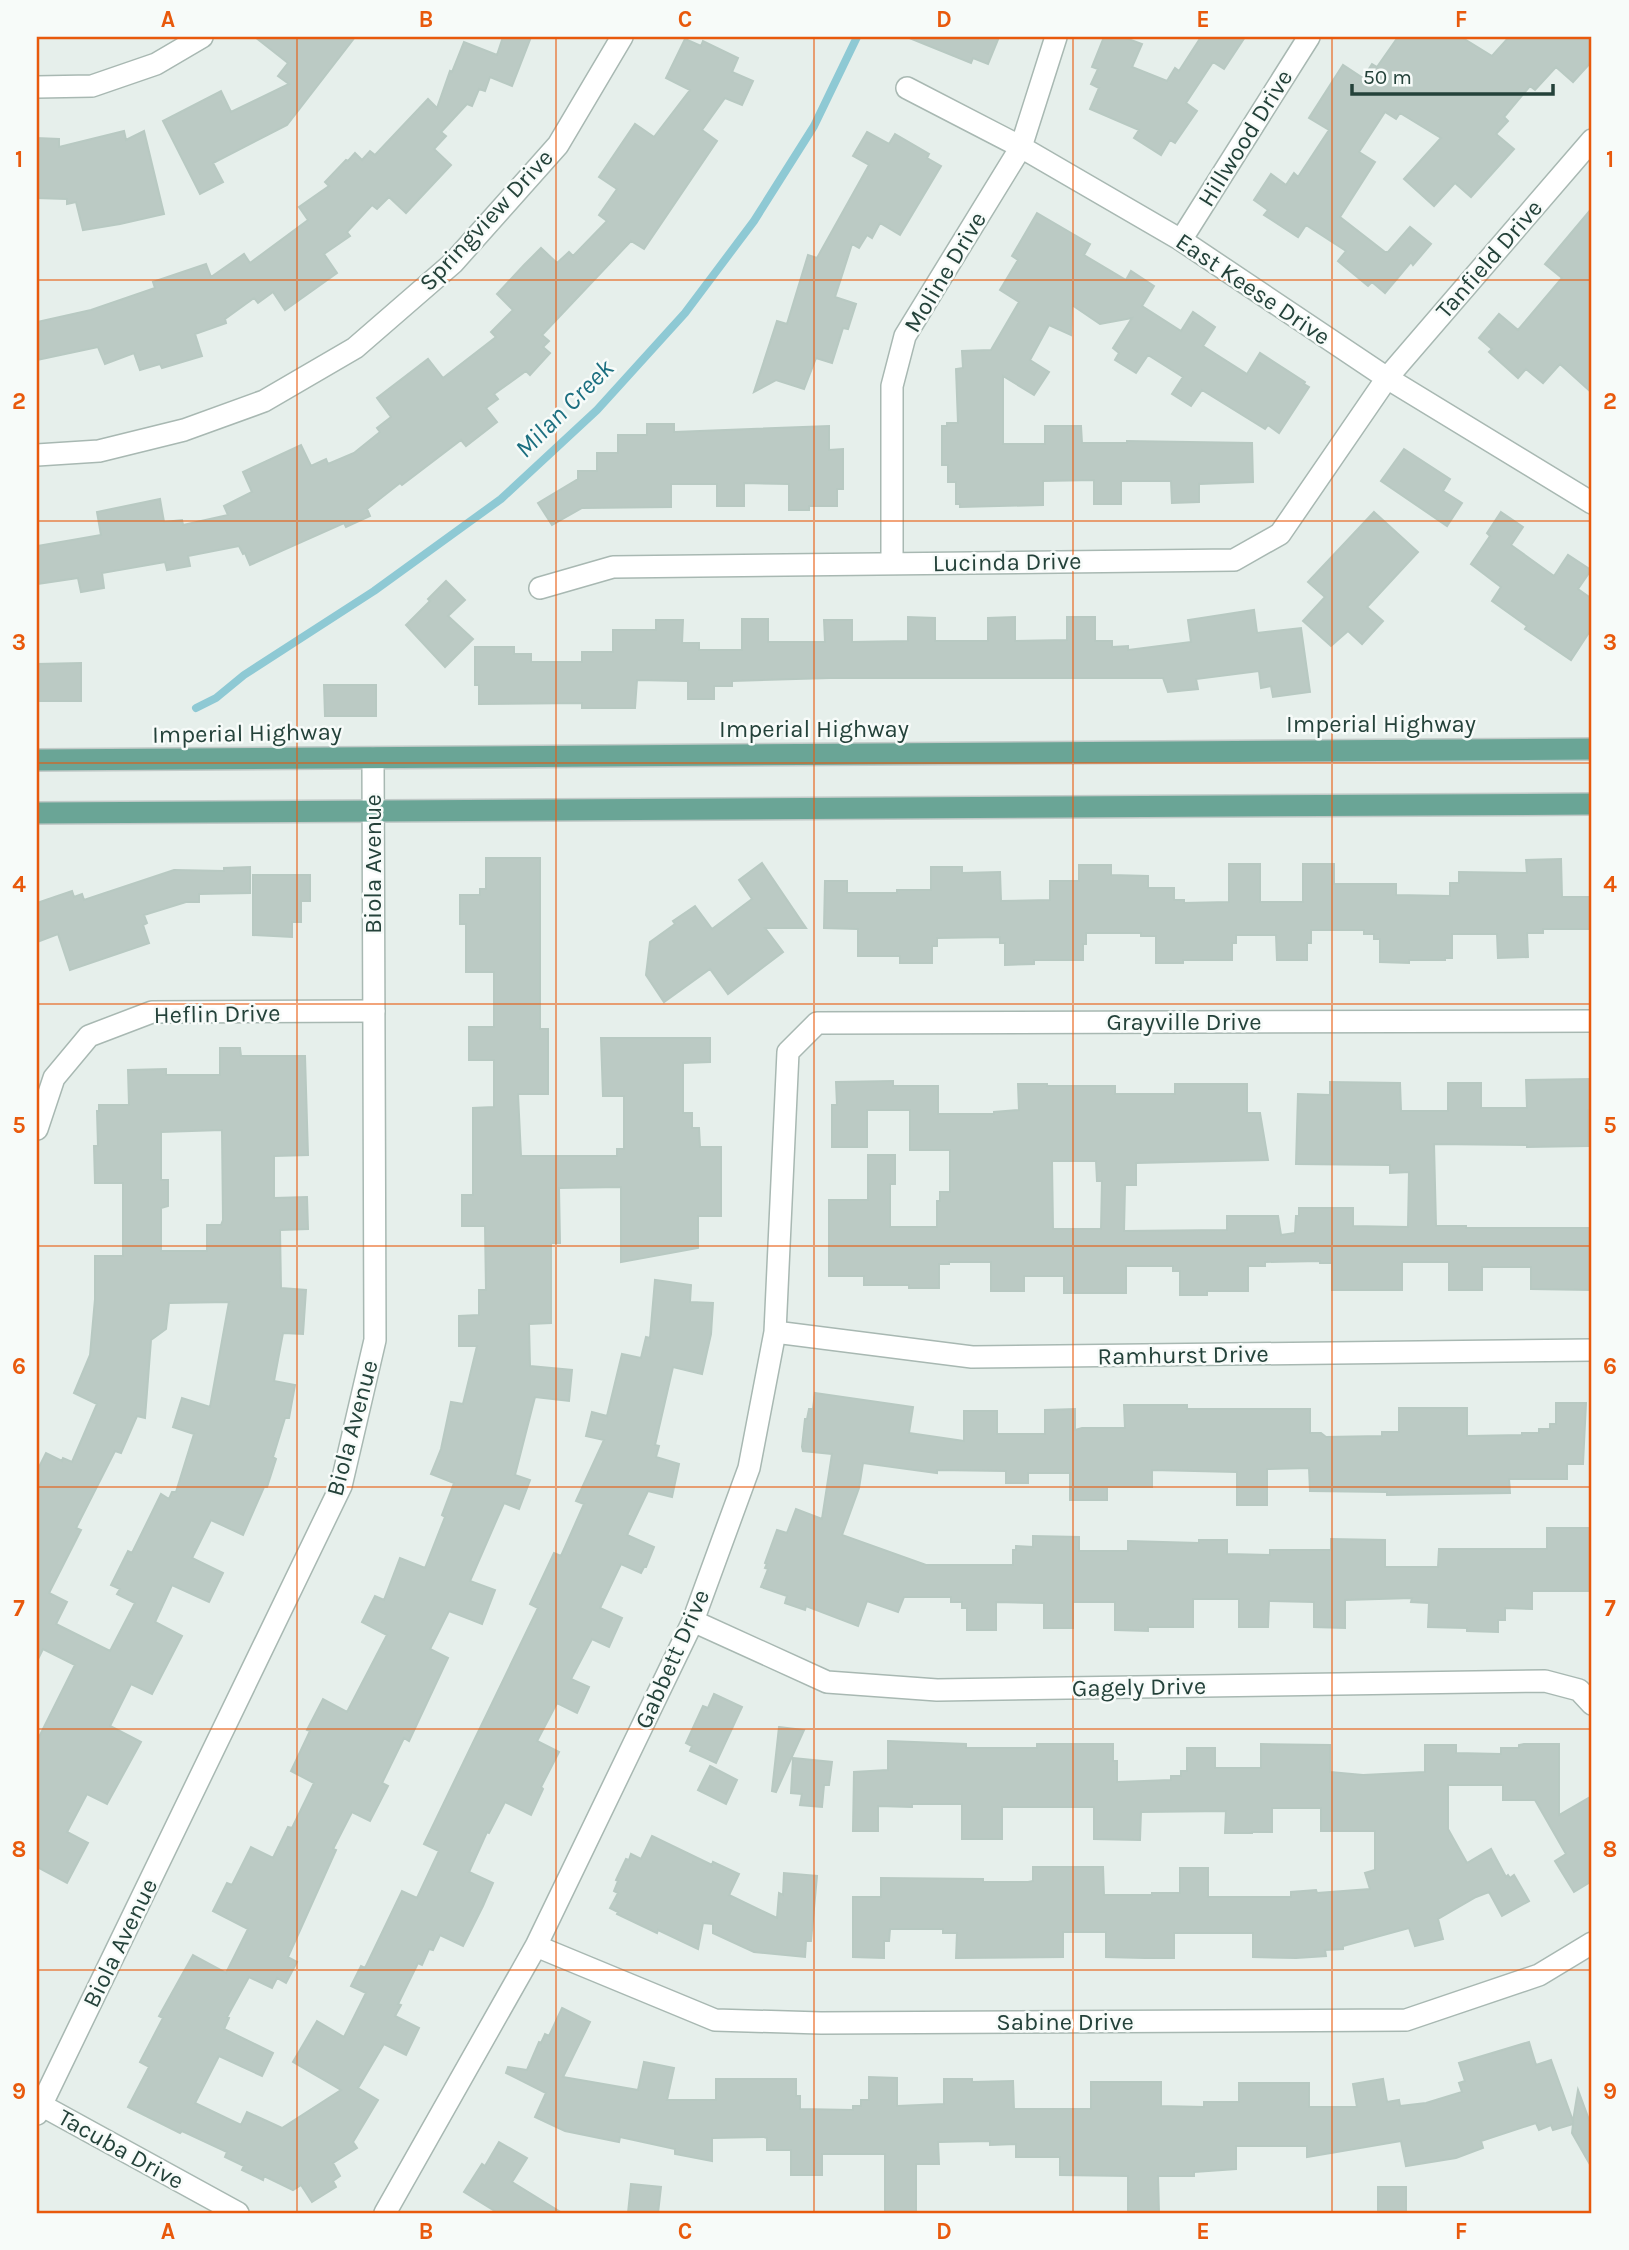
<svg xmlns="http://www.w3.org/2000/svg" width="1629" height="2250" font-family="Karla,sans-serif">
  <rect width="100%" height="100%" fill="#e6efeb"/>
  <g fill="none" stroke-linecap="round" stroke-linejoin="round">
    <path stroke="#8ec9d4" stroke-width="8" d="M196,708L216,698L244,675L374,591L501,499L597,410L685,313L754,221L814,126L857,37"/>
  </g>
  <path fill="#bbcac4" stroke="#b8c9c2" stroke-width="2" fill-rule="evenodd" d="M255,37H355L287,125L213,163L223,182L200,194L163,121L221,91L231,112L289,84L278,76L288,63Z
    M503,37H531L512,86L490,77L485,91L479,89L472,106L467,104L441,132L446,136L434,149L451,165L406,213L389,197L377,209L372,205L347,232L350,236L324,254L337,273L285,310L273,292L258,303L254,298L225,319L226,323L195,334L202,356L162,368L160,364L140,370L134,353L105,364L98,347L37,360V322L91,310L155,288L153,282L206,264L211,277L244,254L250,263L308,220L299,207L329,186L325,182L346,160L348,161L355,153L362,160L370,151L375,155L428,99L437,108L450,71L452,72L464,42L497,55Z
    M907,37H999L988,64L973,58L971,63Z
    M1104,37H1123L1142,44L1132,67L1167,81L1175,68L1179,71L1201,37H1245L1224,69L1213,62L1186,103L1197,111L1175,143L1170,140L1161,155L1134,138L1139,130L1090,109L1099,88L1091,84L1098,69L1092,67Z
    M1398,37H1461L1492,56L1509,37H1592V61L1573,82L1556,67L1535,90L1530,86L1504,117L1508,121L1496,134L1514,149L1471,197L1455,183L1434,206L1404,179L1441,138L1400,113L1396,119L1385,112L1359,152L1375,162L1340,217L1385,252H1388L1410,227L1431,244L1413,265L1411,262L1385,293L1372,282L1368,286L1338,261L1346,251L1306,225L1298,237L1264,215L1268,210L1254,200L1271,174L1286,185L1294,173L1298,177L1329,130L1309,118L1343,65L1363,78L1372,64L1377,67Z
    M685,39L701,46L703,41L738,58L732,72L753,81L742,105L725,98L702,130L717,141L644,249L631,241L542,335L549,341L543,347L550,353L530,375L526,371L494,394L498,399L486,408L497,422L466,446L461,440L402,485L400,483L367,509L370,516L346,527L344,523L250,565L245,553L243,554L239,546L188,556L190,566L167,570L165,562L102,573L104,588L81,592L78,578L37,584V546L101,535L97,512L160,499L164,522L182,520L183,525L228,515L224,506L252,492L243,472L301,445L311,466L326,459L328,464L354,453L380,432L377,428L391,417L377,398L428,359L443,378L496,337L491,332L513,310L497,294L524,265L541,248L557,263L569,252L573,256L607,221L599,215L617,189L599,177L635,124L654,137L690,90L666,78Z
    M124,131L126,140L144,131L164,214L120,224L83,230L76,202L67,204V199L37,198V138L59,139V147Z
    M867,132L889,144L895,134L929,154L927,158L941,166L900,235L880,223L872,238L867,235L859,248L852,244L835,297L856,304L848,329L843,328L832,363L816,358L804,389L776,380L754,392L777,321L787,324L808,255L817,258L869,165L853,156Z
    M1592,208V393L1560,364L1543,383L1526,369L1518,378L1489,352L1492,349L1479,338L1499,314L1518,330L1562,278L1545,264Z
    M1037,213L1090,244L1084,255L1126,280L1131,271L1154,286L1142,306L1181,331L1193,312L1215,327L1203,346L1247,374L1260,353L1305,382L1304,384L1309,387L1279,433L1268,425L1265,429L1202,390L1191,406L1172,394L1183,377L1148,355L1136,373L1115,360L1119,353L1113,348L1132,318L1100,324L1072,305L1071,335L1049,325L1030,360L1049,372L1034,395L1003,376V444H1045V426H1081L1082,443H1127V441L1252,443L1253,482L1199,484V502L1172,503L1171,481H1121V504H1094V480L1043,481V505L960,507V504H956V482H948V465H942V426H947V423H958L956,369L963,368L962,351L991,350L1019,302L1000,290L1018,260L1012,256Z
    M647,424H674V432L829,426V450L843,449V489H837V506H809V510H789V484L744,483V506H717V484H671V507L582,508L552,525L538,503L578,479V471H597V453H618V435H647Z
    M1404,449L1450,479L1443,491L1462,503L1447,526L1381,481Z
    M1374,512L1418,552L1367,607L1383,621L1362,644L1348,631L1331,646L1303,621L1325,597L1308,582Z
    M1501,512L1523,527L1511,545L1554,576L1568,555L1591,570L1578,589L1592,599V628L1571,660L1525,629L1527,626L1492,601L1501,587L1471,564L1490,536L1487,533Z
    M446,581L465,600L448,616L473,639L445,667L406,625L430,601L428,599Z
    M1254,610L1257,633L1301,628L1310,692L1273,697L1271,686L1261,688L1259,671L1196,679L1198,689L1168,692L1163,678H830L732,681V686H714V699H688V681L637,680L635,708H582V703L479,704V685H475V647H514V654H531V662H582V652H613V630H656V620H683L682,643H699V650H742V619H768V642H825L824,620H852V642L908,641V617L935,618V641H988V618L1015,617V641L1067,640V617H1095V641H1112V647L1128,646V650L1191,642L1188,620Z
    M81,663V701H37V664Z
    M324,685H376V716H325Z
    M486,858H540V1029H548V1094H518L521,1156H617V1149H624V1096H603L601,1038H710V1062L683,1063V1113H692V1128H699L700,1147H721V1216H698V1248L621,1262V1187L559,1188L560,1243H551V1323L529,1324L530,1366L572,1370L569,1401L535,1397L515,1475L530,1480L519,1509L504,1503L470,1581L495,1590L482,1624L449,1611L430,1649L448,1658L409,1741L404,1738L382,1783L388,1786L370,1821L352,1812L333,1849L336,1850L288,1957L297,1962L286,1983L277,1978L272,1988L249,1977L227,2017L229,2018L224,2029L273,2053L262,2076L219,2056L195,2103L241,2125L247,2112L282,2128L341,2090L293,2062L317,2021L344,2037L366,1993L351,1986L361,1966L365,1968L402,1891L417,1898L439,1851L424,1844L538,1608L530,1604L554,1553L561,1556L584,1504L576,1501L604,1440L586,1436L592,1412L607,1416L622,1354L641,1358L646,1337L650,1338L655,1280L691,1285L690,1302L713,1303L711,1334L702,1374L673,1367L655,1445L659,1446L656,1457L679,1464L672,1497L648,1491L627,1535L654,1547L646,1567H644L641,1573L621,1564L600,1608L622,1618L609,1647L592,1639L571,1679L589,1687L577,1713L557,1703L537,1741L559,1752L541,1787L543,1789L531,1815L505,1802L489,1833L487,1832L469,1872L493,1883L483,1906L463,1946L440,1935L433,1950L429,1949L422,1965L418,1963L398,2004L401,2005L395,2016L419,2028L406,2055L384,2044L358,2088L378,2100L353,2142L357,2148L333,2163L340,2176L333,2181L336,2187L312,2202L301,2185L293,2190L264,2176L263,2180L242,2170L244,2166L225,2157L227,2152L182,2131L180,2133L128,2107L149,2067L140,2062L163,2018L159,2016L193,1955L226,1973L248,1929L213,1911L227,1883L232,1885L251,1847L273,1858L288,1827L292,1828L314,1783L291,1771L310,1731L307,1730L323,1699L347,1712L387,1635L362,1622L375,1596L384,1600L400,1558L425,1568L445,1517L442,1515L454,1483L431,1474L441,1449L451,1402L463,1404L477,1346H459V1316L479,1315V1290H486L485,1226H462V1195H473V1108L494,1107V1060H469V1027H494V972H466V924H460V895H480V889H486Z
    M1561,859L1562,897H1592V929H1543V933H1527L1528,957L1498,958L1497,934H1452V958H1445V960H1409V963L1380,962V939H1374V934H1364V930H1311V943H1307V960H1277L1276,935H1236V943H1232V960H1183V963H1156V936H1141V933H1086V944H1083V960H1034V964L1005,965V943H1000V937L937,938V946H932V963H900V956H858V929L824,928L825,881H847V893H897V890H931V867H962V873L1000,872L1001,901L1050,900V881H1079V865H1111V875L1148,876V888H1174V900H1184V903L1229,902V864H1260V902H1303V864H1334V884H1396V895L1450,896V883H1459V872L1527,873L1526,860Z
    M762,863L806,928H765L783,952L728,994L710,969L664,1002L646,975L650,942L675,924L673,921L695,906L712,929L752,899L739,880Z
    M250,867V893L199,894V902H186L144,915L147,923L143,925L149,943L70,970L58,934L37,942V903L72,891L74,897L82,894L84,900L174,870L224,871V868Z
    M253,875H310V901H301V922H292V937L253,935Z
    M220,1048H240L241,1056H305L308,1155L274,1156V1198L307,1197L308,1229L280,1230L281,1288L306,1290L303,1334L283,1333L274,1381L295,1385L289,1418H285L273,1457L276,1459L267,1487H264L243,1535L211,1520L192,1558L223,1573L209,1602L172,1585L155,1622L182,1636L152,1694L131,1684L110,1726L141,1742L107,1804L87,1794L67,1832L88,1843L67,1883L37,1867V1741L75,1665L43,1649L37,1661V1471L46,1453L62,1461L63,1458L72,1462L97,1404L74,1393L90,1355L95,1299V1256H123V1183H95L94,1146H98L97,1111H99V1105H129L128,1070L166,1069V1075H220ZM222,1130L223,1220L221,1225H207V1251H161V1208L168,1206V1180H161V1132ZM229,1302L210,1407L182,1398L173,1427L194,1434L176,1492H172L169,1499L161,1494L132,1553L128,1551L111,1585L120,1589L117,1594L135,1603L110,1651L56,1624L67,1602L49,1593L81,1530L76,1528L115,1451L121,1453L137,1416L145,1418L151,1340L166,1329L169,1303Z
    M1592,1079V1110H1588V1146L1527,1147V1145L1434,1144L1436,1226H1466V1228H1591L1592,1290L1531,1289V1267H1482V1290H1449V1262H1402V1290H1332V1263H1320V1261L1265,1262V1266H1248V1291H1207V1295H1180V1271H1173V1266H1126V1293H1064V1276H1024V1291H991V1262H949V1264H939V1288H909V1285H864V1276H829V1200H868V1155H895V1184H890V1227H937V1201H940V1192H950V1150H910V1110H867V1147H832V1105H837L836,1082L893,1081V1086H938V1114H994V1112L1019,1110L1018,1084H1047V1086H1115V1094H1175V1084H1247V1113H1260L1268,1160L1136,1163V1185H1125L1124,1231L1227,1230V1216H1278L1281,1235L1295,1233L1296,1216H1299V1208H1353V1226L1408,1227L1409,1172L1390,1173V1165L1296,1164L1298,1094L1330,1095V1082L1400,1083L1401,1111H1448V1083H1481V1108H1527L1526,1080ZM1052,1161H1096L1097,1181H1102L1101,1229H1053Z
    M815,1393L913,1407L909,1433L964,1441V1411H997V1434H1045V1410L1075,1409V1430L1082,1428H1125L1124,1405H1187V1409H1310V1433H1321L1326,1437L1382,1436V1432H1399V1408H1467V1436L1522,1435V1433H1539V1429H1550V1424H1556V1403H1586L1583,1464H1567V1479H1509L1510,1493L1387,1495V1492L1310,1491L1309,1468L1267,1469V1505H1237V1472L1152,1470V1487H1107V1500H1070V1473H1028V1483H1006V1471L937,1470V1473L863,1463L859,1488L842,1535L926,1565H1013V1550H1016V1546L1033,1547V1536L1079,1537V1551H1128V1541L1199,1543V1540H1227V1554L1270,1555V1550H1331V1539L1385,1540V1567H1438L1439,1549H1547V1528H1592V1591H1532V1609L1505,1608V1620H1498V1632L1467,1631V1628L1428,1627L1429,1603L1411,1602L1412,1598L1345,1600V1628L1314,1627V1602L1269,1601L1268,1627H1239V1599H1193V1627H1148V1631L1115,1630V1602H1073V1628H1044V1603L996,1602V1630H967V1608H962V1602H951V1597H904L898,1612L867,1601L858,1626L806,1606L805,1610L785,1603L787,1596L761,1587L768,1569L765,1568L767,1564L765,1563L777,1530L787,1533L796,1509L822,1519L832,1454L803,1451L802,1447L805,1419H807L809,1409H813Z
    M714,1694L742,1707L716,1763L690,1751L692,1746L686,1743L703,1706L708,1708Z
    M779,1727L804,1730L776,1792L772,1791Z
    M888,1741L966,1744V1748H1037V1744H1113V1761H1117V1782L1171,1780V1776H1181V1771H1187V1748H1215V1768H1261V1744L1330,1745V1772L1363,1775L1425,1772V1745H1456V1753L1501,1754V1748H1519V1745L1524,1744H1559V1815L1592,1796V1881L1574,1892L1555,1861L1566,1854L1535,1800H1503V1785H1448V1829L1467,1863L1491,1849L1506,1877L1508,1875L1510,1878L1514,1875L1529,1901L1502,1916L1489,1892L1476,1897L1438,1919L1443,1939L1415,1946L1409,1928L1343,1946V1949L1325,1950L1326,1956L1296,1958L1253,1957V1933H1174V1958H1145L1106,1957V1932H1063V1957L956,1958L957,1933H943V1929H890L889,1941H884V1958L853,1957V1897H881V1878L983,1879V1882H1028L1033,1881V1867H1103L1104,1895H1152V1893H1180V1868H1208V1897H1291V1892L1316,1890L1317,1893L1370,1889L1365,1873L1375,1870V1831H1321V1808H1272V1832H1252V1833H1225L1226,1811L1141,1812L1140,1840L1094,1839V1807H1002V1839H962V1804H912V1807L878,1806V1831H853L854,1772L888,1770Z
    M793,1758L832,1762L829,1785H824L822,1807L800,1805L802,1794L791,1793Z
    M710,1766L737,1780L726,1804L698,1790Z
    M652,1836L712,1865L713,1862L739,1874L729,1895L777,1918L779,1893L783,1895L784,1873L817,1876L811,1941H806L805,1957L754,1952L713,1933V1924L703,1923L698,1949L658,1930L657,1933L617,1914L618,1912L610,1908L618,1893L614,1891L618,1881L616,1880L626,1859L629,1860L631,1854L641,1859Z
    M562,2008L590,2022L563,2077L638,2090L644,2062L674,2068L667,2100H716V2079H796V2096H800V2109L853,2110V2106H861V2100H869V2077L897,2078V2106L944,2104V2079H972V2082L1013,2081L1014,2109H1091V2082H1161V2106L1204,2107V2102H1239V2083H1309V2107H1357L1353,2084L1383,2079L1387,2102L1399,2100L1400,2106L1426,2103L1462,2092L1459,2083L1465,2081L1459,2063L1529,2042L1536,2065L1551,2060L1573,2121L1578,2090L1592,2128V2168L1572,2133L1573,2124L1553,2130L1551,2125L1539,2130L1536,2123L1481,2141L1483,2148L1456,2158L1406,2166L1401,2141L1307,2157V2146H1236V2169L1194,2172V2176H1158L1159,2213H1128V2176L1060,2175V2157H1016V2144L990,2145V2141L938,2142L939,2164H916V2213H885V2154H822V2175H791V2150H767V2138L764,2137L712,2138V2161L675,2154V2149L620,2137L619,2142L565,2131L535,2117L546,2093L506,2073L508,2067L527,2070L539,2042L541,2043L545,2034L549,2036Z
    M499,2142L527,2158L512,2182L562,2213H498L464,2192L482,2164L485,2166Z
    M631,2184L661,2187L658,2213H628Z
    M1378,2187H1406V2213H1378Z"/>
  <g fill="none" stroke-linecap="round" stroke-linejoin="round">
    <g stroke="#a8b8b2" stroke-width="24">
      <path id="minor" d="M37,87L92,86L156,64L202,37
        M907,88L1021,147L1181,240L1387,378L1592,503
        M1181,240L1309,37
        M37,455L99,451L184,430L264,401L355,348L453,263L558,145L622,37
        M892,563V386L905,336L1021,147L1056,37
        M540,588L613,567L1234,560L1280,534L1387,378L1592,140
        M37,1129L54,1078L89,1036L152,1012L374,1011
        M775,1332L972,1357L1592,1350
        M693,1621L827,1682L937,1690L1545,1681L1579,1690L1592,1704
        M536,1946L715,2020L821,2023L1406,2020L1539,1975L1592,1943
        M41,2105L238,2213
        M385,2213L536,1946L693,1621L749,1468L775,1332L788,1052L817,1023L1592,1021"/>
    </g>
    <g stroke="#a8b8b2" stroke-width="24">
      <path id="tertiary" d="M37,2114L341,1486L375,1340L373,758"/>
    </g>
    <g stroke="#c2cac8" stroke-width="24">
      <path id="primary" d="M37,760L1592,749
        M37,813L1592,804"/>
    </g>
    <use href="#minor" stroke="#fff" stroke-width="21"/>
    <use href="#tertiary" stroke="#fff" stroke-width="21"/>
    <use href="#primary" stroke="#6aa596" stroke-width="21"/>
  </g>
  <path fill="none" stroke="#e8590c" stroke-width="2" stroke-opacity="0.55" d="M297,37V2213M556,37V2213M814,37V2213M1073,37V2213M1332,37V2213M37,280H1592M37,521H1592M37,763H1592M37,1004H1592M37,1246H1592M37,1487H1592M37,1729H1592M37,1970H1592"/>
  <g text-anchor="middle" stroke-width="5" stroke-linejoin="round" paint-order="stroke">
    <g font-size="24" fill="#24423a" stroke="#f7fbf9">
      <text transform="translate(1245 138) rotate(-58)" y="8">Hillwood Drive</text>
      <text transform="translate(486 220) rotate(-47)" y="8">Springview Drive</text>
      <text transform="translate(1489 259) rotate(-49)" y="8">Tanfield Drive</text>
      <text transform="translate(945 272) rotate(-59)" y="8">Moline Drive</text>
      <text transform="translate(1253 289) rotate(34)" y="8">East Keese Drive</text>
      <text transform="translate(1007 562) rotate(-1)" y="8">Lucinda Drive</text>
      <text x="1381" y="732">Imperial Highway</text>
      <text x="814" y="737">Imperial Highway</text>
      <text transform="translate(247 733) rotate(-1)" y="8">Imperial Highway</text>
      <text transform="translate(373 864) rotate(-90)" y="8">Biola Avenue</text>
      <text transform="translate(217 1014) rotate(-1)" y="8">Heflin Drive</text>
      <text x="1184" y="1030">Grayville Drive</text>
      <text transform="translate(1183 1355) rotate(-1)" y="8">Ramhurst Drive</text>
      <text transform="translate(352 1428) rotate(-75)" y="8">Biola Avenue</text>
      <text transform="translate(672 1659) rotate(-66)" y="8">Gabbett Drive</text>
      <text transform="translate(1139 1687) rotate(-1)" y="8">Gagely Drive</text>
      <text transform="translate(120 1943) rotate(-64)" y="8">Biola Avenue</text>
      <text x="1065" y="2030">Sabine Drive</text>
      <text transform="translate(121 2149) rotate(29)" y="8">Tacuba Drive</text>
    </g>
    <g font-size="26" font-style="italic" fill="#1c6f80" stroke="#f7fbf9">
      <text transform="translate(564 408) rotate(-45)" y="9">Milan Creek</text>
    </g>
  </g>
  <rect width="1629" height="2250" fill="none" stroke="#f7fbf9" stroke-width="77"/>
  <path d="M1352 84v10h201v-10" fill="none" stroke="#24423a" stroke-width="3.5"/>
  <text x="1363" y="84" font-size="21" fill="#24423a" stroke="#f7fbf9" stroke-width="5" paint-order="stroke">50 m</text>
  <rect x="38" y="38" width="1552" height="2174" fill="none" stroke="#e8590c" stroke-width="2.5"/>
  <g font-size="23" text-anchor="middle" font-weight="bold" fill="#e8590c">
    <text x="168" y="27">A</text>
    <text x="426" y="27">B</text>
    <text x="685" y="27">C</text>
    <text x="944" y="27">D</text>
    <text x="1203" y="27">E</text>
    <text x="1461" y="27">F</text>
    <text x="19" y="167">1</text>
    <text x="1610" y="167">1</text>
    <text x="19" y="409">2</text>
    <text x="1610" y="409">2</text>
    <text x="19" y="650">3</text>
    <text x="1610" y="650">3</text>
    <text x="19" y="892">4</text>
    <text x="1610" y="892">4</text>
    <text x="19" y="1133">5</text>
    <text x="1610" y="1133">5</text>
    <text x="19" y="1374">6</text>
    <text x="1610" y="1374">6</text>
    <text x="19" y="1616">7</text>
    <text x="1610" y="1616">7</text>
    <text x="19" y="1857">8</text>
    <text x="1610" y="1857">8</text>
    <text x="19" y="2099">9</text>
    <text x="1610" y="2099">9</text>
    <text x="168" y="2239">A</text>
    <text x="426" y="2239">B</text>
    <text x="685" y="2239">C</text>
    <text x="944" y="2239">D</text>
    <text x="1203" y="2239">E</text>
    <text x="1461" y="2239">F</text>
  </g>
</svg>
